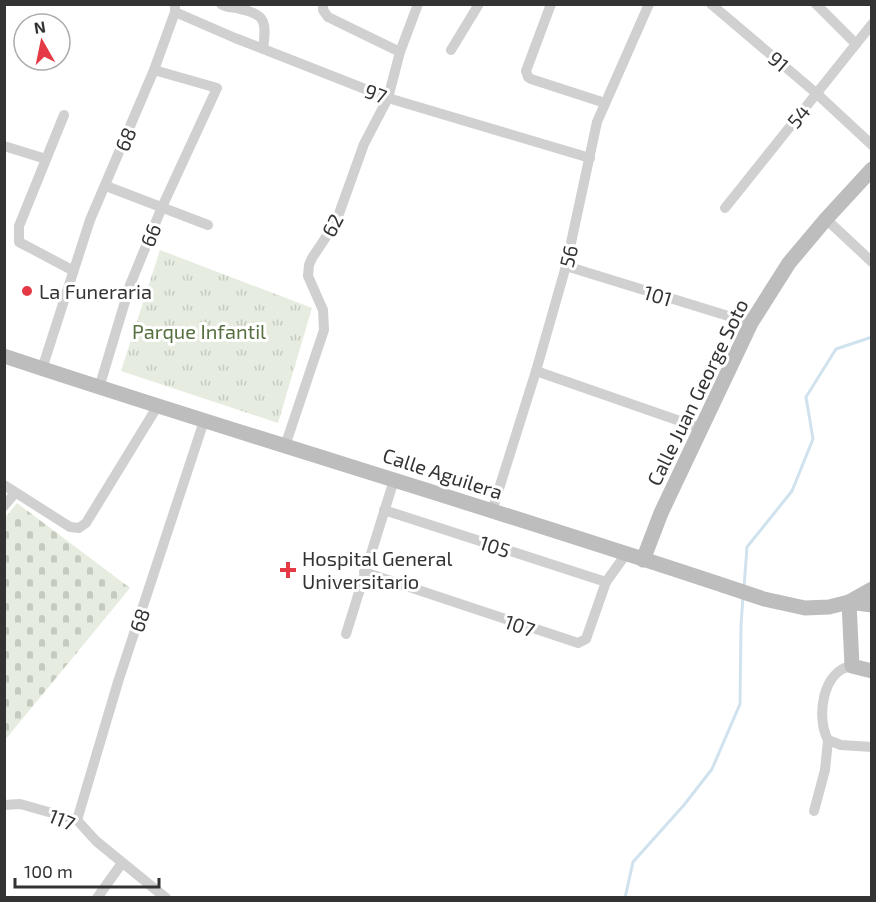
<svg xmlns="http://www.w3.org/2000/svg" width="876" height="902" viewBox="0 0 876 902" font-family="'Exo 2',sans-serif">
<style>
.cemetery{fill:url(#cemetery-stones)}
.park{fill:url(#park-tufts)}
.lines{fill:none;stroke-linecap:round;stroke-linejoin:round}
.stream{stroke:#cfe2ee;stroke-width:3}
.street{stroke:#d0d0d0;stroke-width:10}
.secondary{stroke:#bdbdbd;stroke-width:15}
.poi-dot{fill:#e63946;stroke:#fff;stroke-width:2}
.labels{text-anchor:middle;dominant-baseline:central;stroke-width:6;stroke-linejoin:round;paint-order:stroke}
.street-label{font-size:20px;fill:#333;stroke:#fff}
.poi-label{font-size:20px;fill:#333;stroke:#fff;text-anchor:start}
.park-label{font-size:20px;fill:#56703f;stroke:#fff}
</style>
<defs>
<pattern id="cemetery-stones" width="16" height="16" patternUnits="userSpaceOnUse" patternTransform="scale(1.5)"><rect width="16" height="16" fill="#e6ecdf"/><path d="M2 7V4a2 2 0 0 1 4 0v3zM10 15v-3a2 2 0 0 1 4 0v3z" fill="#c6cbc0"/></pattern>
<pattern id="park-tufts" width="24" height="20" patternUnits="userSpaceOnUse" patternTransform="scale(1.5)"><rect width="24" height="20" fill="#e6ecdf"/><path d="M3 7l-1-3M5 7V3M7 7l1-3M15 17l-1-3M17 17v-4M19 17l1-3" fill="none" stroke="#c6cbc0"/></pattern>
</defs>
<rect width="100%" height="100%" fill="#fff"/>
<path class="cemetery" d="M17 503 130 588 5 740V518Z"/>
<path class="park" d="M160 250 312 308 278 423 121 371Z"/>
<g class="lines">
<g class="stream">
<path d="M744 587 747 547 792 491 813 439 806 397 836 349 872 337"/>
<path d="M625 898 633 862 684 805 712 769 740 704 741 625 743 596"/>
</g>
<g class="street">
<path d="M221 4C227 8 233 7 240 9 268 14 266 25 263 49"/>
<path d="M323 4V10L328 17 400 52"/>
<path d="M551 4 526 71 528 77 531 79 605 103"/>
<path d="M711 4 816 93 872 145"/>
<path d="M816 4 856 44"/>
<path d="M175 12 235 38 388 98 590 158"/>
<path d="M451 50 479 4"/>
<path d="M64 115 19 226V242L72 270"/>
<path d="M4 146 46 159"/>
<path d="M106 186 208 225"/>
<path d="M725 208 872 24"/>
<path d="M826 219 872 262"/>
<path d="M566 266 751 323"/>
<path d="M42 369 90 220 154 70 175 12V6"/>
<path d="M536 371 700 428"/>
<path d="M99 388 130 285 162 207 217 88 154 70"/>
<path d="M285 446 324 330 323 310 308 276 309 265 312 258 336 222 364 144 388 98 400 52 418 4"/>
<path d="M4 485 70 527 79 528 86 523 157 407"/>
<path d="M4 506 15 493"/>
<path d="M384 510 606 582"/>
<path d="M492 511 536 371 566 266 597 122 649 4"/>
<path d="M364 572 578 643 586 639 606 582 626 554"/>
<path d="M346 634 394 480"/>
<path d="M852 666C822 670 816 718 828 740L841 745 872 747"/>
<path d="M4 805 20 804 77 820 96 841 166 898"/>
<path d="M814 811 825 770 828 740"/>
<path d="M77 820 118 682 204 421"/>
<path d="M97 898 122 863"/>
</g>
<g class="secondary">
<path d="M4 356C257 440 513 514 764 599L805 608 829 607 849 602 872 605"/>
<path d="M643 560 661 513 751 323 789 263 826 219 872 169"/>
<path d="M849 602 852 666 872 671"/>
<path d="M849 602 872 589"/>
</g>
</g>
<g class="poi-dot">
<circle cx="27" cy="291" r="6"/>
<path d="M285 561h6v6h6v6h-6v6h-6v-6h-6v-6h6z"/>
</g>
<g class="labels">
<g class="street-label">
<text transform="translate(779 61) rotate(41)">91</text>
<text transform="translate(376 93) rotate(20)">97</text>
<text transform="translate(798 116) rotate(-51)">54</text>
<text transform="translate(125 139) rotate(-67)">68</text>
<text transform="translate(332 225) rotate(-62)">62</text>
<text transform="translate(150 235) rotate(-68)">66</text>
<text transform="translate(568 256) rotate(-77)">56</text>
<text transform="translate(658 295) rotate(17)">101</text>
<text transform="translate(697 392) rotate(-64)">Calle Juan George Soto</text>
<text transform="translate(443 473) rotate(18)">Calle Aguilera</text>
<text transform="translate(495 546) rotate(18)">105</text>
<text transform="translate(139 620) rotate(-71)">68</text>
<text transform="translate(520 625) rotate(19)">107</text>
<text transform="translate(62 819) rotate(22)">117</text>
</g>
<g class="poi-label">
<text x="39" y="291">La Funeraria</text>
<text x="302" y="558">Hospital General<tspan x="302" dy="23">Universitario</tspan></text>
</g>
<g class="park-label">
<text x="199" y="331">Parque Infantil</text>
</g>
</g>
<rect width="876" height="902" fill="none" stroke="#333333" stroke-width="12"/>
<g transform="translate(42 42) rotate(351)"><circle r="28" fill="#ffffff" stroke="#adadad" stroke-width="1.5"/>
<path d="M0-4.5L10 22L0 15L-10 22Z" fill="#e63946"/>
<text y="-9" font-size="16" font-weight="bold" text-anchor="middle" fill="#333333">N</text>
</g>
<path d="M15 878v9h144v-9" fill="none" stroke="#333333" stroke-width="3"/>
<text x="24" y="878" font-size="18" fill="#333333" stroke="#ffffff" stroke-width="4.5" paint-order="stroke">100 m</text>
</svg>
